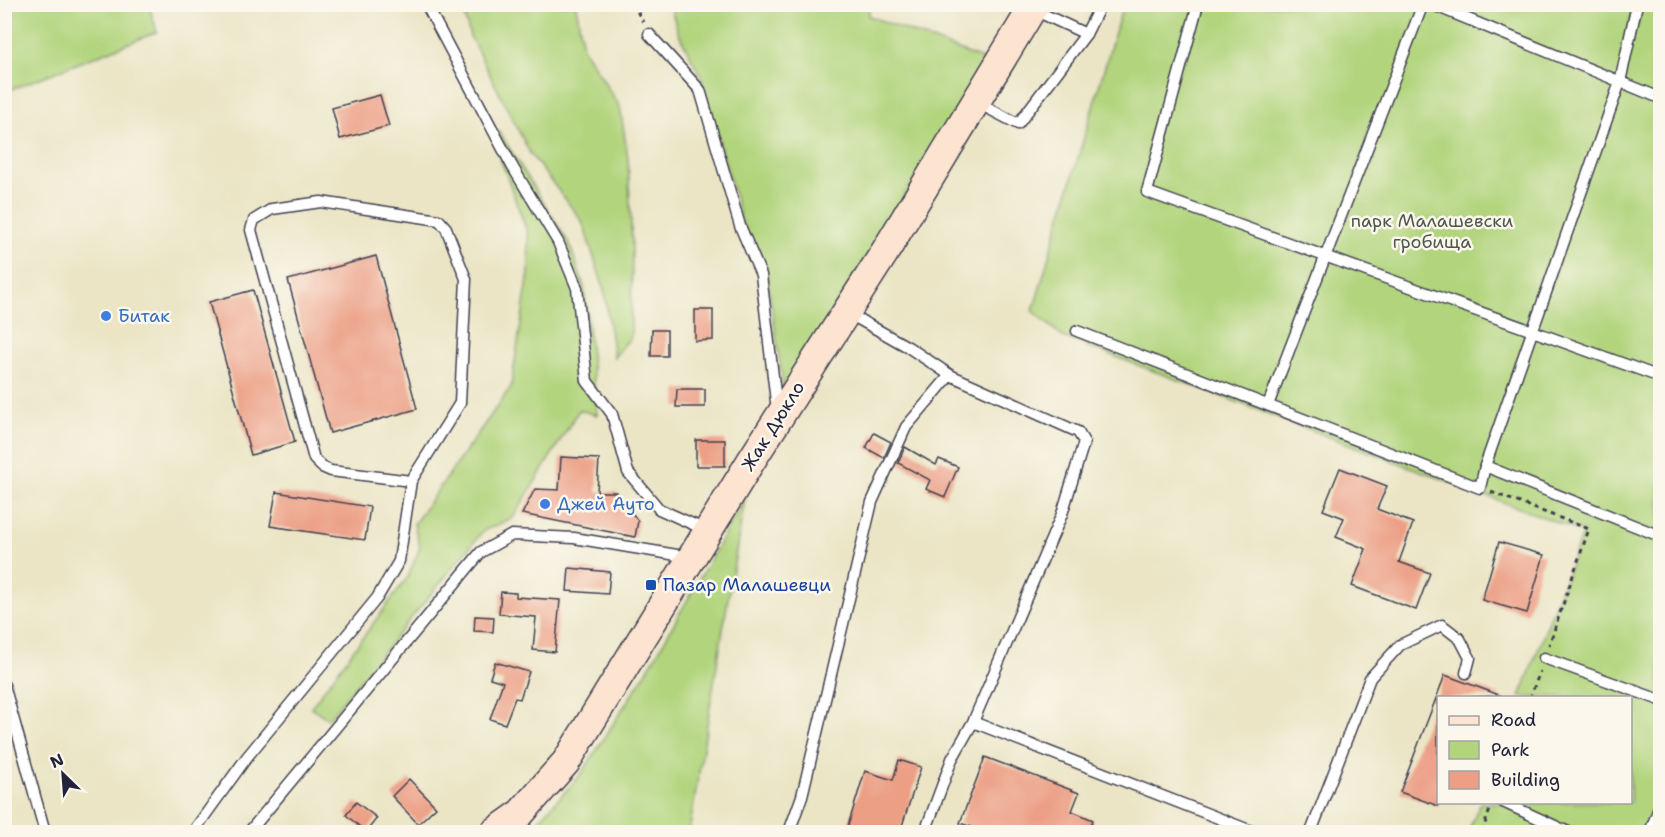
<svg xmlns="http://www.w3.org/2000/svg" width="1665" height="837" viewBox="0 0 1665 837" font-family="'Shantell Sans',sans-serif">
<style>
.green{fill:#b1d47c;stroke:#6a7b5c;stroke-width:1.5}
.building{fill:#ec9f85}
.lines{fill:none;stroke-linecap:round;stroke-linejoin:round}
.lane-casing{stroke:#403f50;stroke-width:13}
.secondary-casing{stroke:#403f50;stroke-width:31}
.path{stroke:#403f50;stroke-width:3;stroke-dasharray:4.5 4.5;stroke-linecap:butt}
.lane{stroke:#fff;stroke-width:10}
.secondary{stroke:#fde4d1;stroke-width:28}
.shop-dot{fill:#3f7fe0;stroke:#fbf7ec;stroke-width:2}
.transit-dot{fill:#1a4fb4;stroke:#fbf7ec;stroke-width:2}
.labels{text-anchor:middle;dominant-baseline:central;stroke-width:5;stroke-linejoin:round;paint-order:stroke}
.park-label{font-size:18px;fill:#4d574e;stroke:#fbf7ec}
.shop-label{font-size:18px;fill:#366cbe;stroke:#fbf7ec;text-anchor:start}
.street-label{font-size:18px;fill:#22223b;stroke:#fbf7ec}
.transit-label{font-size:18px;fill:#164399;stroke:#fbf7ec;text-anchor:start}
</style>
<rect width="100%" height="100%" fill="#fbf7ec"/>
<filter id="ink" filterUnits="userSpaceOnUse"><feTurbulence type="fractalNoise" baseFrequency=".0167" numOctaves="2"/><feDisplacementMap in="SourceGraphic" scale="12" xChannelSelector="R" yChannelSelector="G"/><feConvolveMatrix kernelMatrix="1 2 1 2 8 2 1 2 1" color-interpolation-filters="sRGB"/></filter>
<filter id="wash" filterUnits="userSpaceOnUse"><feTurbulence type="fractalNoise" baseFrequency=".008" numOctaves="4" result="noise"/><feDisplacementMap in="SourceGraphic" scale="24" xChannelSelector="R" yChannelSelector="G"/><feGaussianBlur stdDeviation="1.35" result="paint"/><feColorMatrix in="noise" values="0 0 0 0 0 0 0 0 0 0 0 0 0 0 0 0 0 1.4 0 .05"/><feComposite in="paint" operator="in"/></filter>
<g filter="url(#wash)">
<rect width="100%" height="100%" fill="#ebe5c6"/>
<g class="green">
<path d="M5 4 149 5 157 32 5 92Z"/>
<path d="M462 5H576L583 48 620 107 628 158 632 247 631 337 614 357 604 289 582 221 531 155 470 36Z"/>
<path d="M670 5H869V16L987 61 784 391 766 269 742 223 701 77 678 32Z"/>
<path d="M1123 5H1660V832H1468L1480 803 1630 802V698L1520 697 1583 532 1063 337 1033 311Z"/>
<path d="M499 132 569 243 584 287 597 415 579 410 513 518 483 531 328 719 311 707 408 577 420 547 414 524 511 387 529 273 528 234 491 133Z"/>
<path d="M745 498 689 832H528L582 773 650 666Z"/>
</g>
<g id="blocks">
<g class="building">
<path d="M380 95 389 126 340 139 332 108Z"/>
<path d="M376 256 417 409 330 433 288 280Z"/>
<path d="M253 290 295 442 251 455 209 302Z"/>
<path d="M695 310H713V340L695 341Z"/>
<path d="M652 330H667V356H651Z"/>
<path d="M677 389H705V407H676Z"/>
<path d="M874 433 891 442 884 458 866 448Z"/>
<rect x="696" y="440" width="29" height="26"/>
<path d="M905 447 936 465 939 459 958 467 945 497 926 489 930 480 898 463Z"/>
<path d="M561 457 599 459 597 492H616L638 521 635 537 522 514 535 489 559 490Z"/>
<path d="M1340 468 1387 486 1377 509 1413 523 1399 562 1430 573 1416 610 1352 586 1366 549 1336 537 1344 518 1323 510Z"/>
<path d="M276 492 370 507 365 540 270 526Z"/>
<path d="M1499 542 1544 555 1527 613 1482 600Z"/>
<path d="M569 568 610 572 608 594 567 591Z"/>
<path d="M501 592 516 593V597L560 600 555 652 533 650 536 617 499 614Z"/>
<path d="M475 616 494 617 493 632 474 631Z"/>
<path d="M495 662 529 672 520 699 515 698 505 724 490 719 503 682 490 678Z"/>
<path d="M1445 675 1502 696 1438 698V806L1400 792Z"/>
<path d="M985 757 1079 793 1072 811 1093 820 1088 832H986L960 823Z"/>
<path d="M899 760 921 767 900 832H846L865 771 893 780Z"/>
<path d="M409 779 436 807 418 824 392 796Z"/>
<path d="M356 802 377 818 366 832 346 815Z"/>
</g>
</g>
</g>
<g filter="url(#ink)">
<use href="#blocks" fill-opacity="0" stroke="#403f50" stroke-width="1.5"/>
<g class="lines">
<defs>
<g id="lane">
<path d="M426 4 512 166 558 242 577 288 587 381 612 414 628 472 659 509 708 531"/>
<path d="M1198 4 1147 192C1317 255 1490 314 1660 377"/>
<path d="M1431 4 1660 98"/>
<path d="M1032 9 1086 34"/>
<path d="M649 34 700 90 740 226 761 275 777 410"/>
<path d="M978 103 1018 124 1086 34 1101 4"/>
<path d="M846 312 908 347 950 375 1078 432 1084 442 1062 514 973 722 952 759 925 832"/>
<path d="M1077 331 1480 488 1485 466 1620 82 1637 4"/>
<path d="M1268 405 1423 4"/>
<path d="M1485 466 1660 536"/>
<path d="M1544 658 1660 700"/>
<path d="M4 685 45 832"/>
<path d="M973 722 1254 832"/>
<path d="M1503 802 1568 832"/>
<path d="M193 832 247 757 377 598 399 561 411 481 460 403 466 279 446 228 439 220 321 202 272 209 254 220 251 230 314 459 322 467 331 471 411 481"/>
<path d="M249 832 481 552 512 535 574 538 689 557"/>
<path d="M789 832 802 796 872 502 906 427 950 375"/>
<path d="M1311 832 1370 678 1400 645 1442 625 1460 639 1470 658 1466 673"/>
<path d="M1650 832 1660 805"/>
</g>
<path id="secondary" d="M495 832 519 815 566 762 751 461 883 255 1035 4"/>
</defs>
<use href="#lane" class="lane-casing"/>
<use href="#secondary" class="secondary-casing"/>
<g class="path">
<path d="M633 4 643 22"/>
<path d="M1491 492 1589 529 1549 645"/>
<path d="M1530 698 1540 671"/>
<path d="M1482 832 1491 807"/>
</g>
<use href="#lane" class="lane"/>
<use href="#secondary" class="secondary"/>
</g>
</g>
<g class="shop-dot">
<circle cx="106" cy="316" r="6"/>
<circle cx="545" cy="504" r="6"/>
</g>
<rect class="transit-dot" x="645" y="579" width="12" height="12" rx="3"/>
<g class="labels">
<g class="park-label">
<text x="1432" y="221">парк Малашевски<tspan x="1432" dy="21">гробища</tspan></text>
</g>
<g class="shop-label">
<text x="118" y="316">Битак</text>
<text x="557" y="504">Джей Ауто</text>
</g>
<g class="street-label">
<text transform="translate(773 426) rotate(-58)">Жак Дюкло</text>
</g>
<g class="transit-label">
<text x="663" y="585">Пазар Малашевци</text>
</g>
</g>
<rect width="1665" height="837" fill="none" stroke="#fbf7ec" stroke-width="24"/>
<rect x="1437" y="696" width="195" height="108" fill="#fbf7ec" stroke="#a4a2a5" stroke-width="1.5"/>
<rect x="1449" y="716" width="30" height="9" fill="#fde4d1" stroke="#a4a2a5" stroke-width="1.5"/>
<text x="1491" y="726" font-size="18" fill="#22223b">Road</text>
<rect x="1449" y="741" width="30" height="18" fill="#b1d47c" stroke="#a4a2a5" stroke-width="1.5"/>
<text x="1491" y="756" font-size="18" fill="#22223b">Park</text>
<rect x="1449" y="771" width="30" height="18" fill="#ec9f85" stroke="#a4a2a5" stroke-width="1.5"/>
<text x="1491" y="786" font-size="18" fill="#22223b">Building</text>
<g transform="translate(63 774) rotate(335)" stroke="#fbf7ec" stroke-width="4.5" paint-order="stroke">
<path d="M0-4.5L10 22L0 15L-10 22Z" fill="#22223b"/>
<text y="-9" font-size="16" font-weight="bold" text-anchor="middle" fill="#22223b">N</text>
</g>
</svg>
